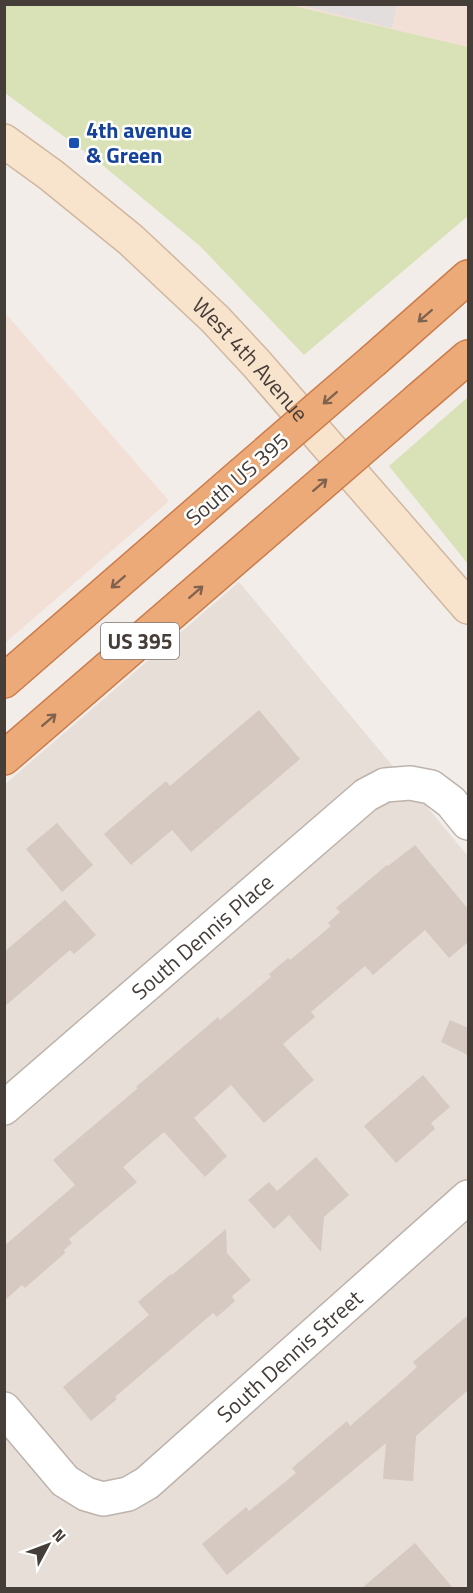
<svg xmlns="http://www.w3.org/2000/svg" width="473" height="1593" viewBox="0 0 473 1593" font-family="'Titillium Web',sans-serif">
<style>
.residential{fill:#e6ded7}
.commercial{fill:#f2dfd6}
.green{fill:#d9e2b6}
.parking{fill:#e1dedd}
.building{fill:#d6c9c2}
.lines{fill:none;stroke-linecap:round;stroke-linejoin:round}
.street-casing{stroke:#bdb3ac;stroke-width:36}
.secondary-casing{stroke:#d0b79f;stroke-width:36}
.highway-casing{stroke:#cb7c4a;stroke-width:36}
.street{stroke:#fff;stroke-width:33}
.secondary{stroke:#f8e3cd;stroke-width:33}
.highway{stroke:#edaa79;stroke-width:33}
.highway-bridge-casing{stroke:#cb7c4a;stroke-width:36;stroke-linecap:butt}
.highway-bridge{stroke:#edaa79;stroke-width:33}
.oneway{stroke:#80634f}
.transit-dot{fill:#1a4fb4;stroke:#fff;stroke-width:2}
.labels{text-anchor:middle;dominant-baseline:central;stroke-width:5;stroke-linejoin:round;paint-order:stroke}
.shield{fill:#fff;stroke:#7d7774;stroke-width:1.5}
.shield-label{font-size:21px;font-weight:bold;fill:#453d38}
.transit-label{font-size:22px;font-weight:bold;fill:#164399;stroke:#fff;text-anchor:start}
.street-label{font-size:22px;fill:#453d38;stroke:#fff}
</style>
<rect width="100%" height="100%" fill="#f2ede9"/>
<path class="residential" d="M239 582 468 856V1588H5L4 785Z"/>
<g class="commercial">
<path d="M290 5H468V47Z"/>
<path d="M5 313 169 501 5 643H4Z"/>
</g>
<g class="green">
<path d="M5 4 290 5 468 47V216L304 355 200 246 100 163 5 93Z"/>
<path d="M468 397V564L389 466Z"/>
</g>
<path class="parking" d="M300 5 397 4V5L392 28Z"/>
<g class="building">
<path d="M259 710 300 759 191 852 172 830 131 865 104 834 166 781 170 786Z"/>
<path d="M57 823 93 865 62 892 26 849Z"/>
<path d="M415 845 468 909V942L449 958 425 930 373 975 365 966 311 1012 315 1017 283 1044 314 1080 264 1123 231 1085 194 1118 227 1156 205 1177 164 1132 123 1167 137 1182 69 1239 72 1243 64 1250 65 1253 25 1288 22 1285 4 1301V1246L75 1185 53 1160 138 1088 136 1087 218 1017 220 1020 271 977 269 974 288 958 290 960 331 926 328 923 340 912 336 908 387 865 388 866Z"/>
<path d="M65 900 96 935 74 954 70 950 4 1007V952Z"/>
<path d="M450 1020 468 1028V1055L441 1042Z"/>
<path d="M423 1075 450 1107 431 1123 435 1129 396 1163 364 1126Z"/>
<path d="M316 1157 349 1195 324 1217 321 1252 289 1215 274 1229 248 1200 269 1182 277 1191Z"/>
<path d="M226 1229 227 1253 251 1280 232 1296 235 1301 217 1317 213 1313 115 1397 117 1399 91 1421 63 1387 149 1315 138 1302 171 1274 172 1275Z"/>
<path d="M468 1315V1390L416 1436 413 1481 383 1479 386 1443 227 1575 202 1544 246 1507 249 1511 296 1473 292 1468 347 1421 350 1426 396 1386 417 1367 413 1362Z"/>
<path d="M415 1543 453 1588H362Z"/>
</g>
<g class="lines">
<defs>
<g id="street">
<path id="s1" d="M4 1108 366 795 385 785 410 783 431 787 451 802 468 823"/>
<path id="s2" d="M4 1409 65 1481 86 1494 103 1499 128 1494 147 1483 468 1197"/>
</g>
<g id="secondary">
<path id="s3" d="M4 141 51 175 131 240 215 319 256 363 468 607"/>
</g>
<g id="highway">
<path d="M374 360 468 277"/>
<path d="M418 400 468 357"/>
<path d="M4 681 242 474"/>
<path d="M4 758 276 523"/>
</g>
</defs>
<use href="#street" class="street-casing"/>
<use href="#secondary" class="secondary-casing"/>
<use href="#highway" class="highway-casing"/>
<use href="#street" class="street"/>
<use href="#secondary" class="secondary"/>
<use href="#highway" class="highway"/>
<defs>
<g id="highway-bridge">
<path d="M242 474 374 360"/>
<path d="M276 523 418 400"/>
</g>
</defs>
<use href="#highway-bridge" class="highway-bridge-casing"/>
<use href="#highway-bridge" class="highway-bridge"/>
</g>
<defs><path id="oneway-shaft" d="M-6 0H5M1.5-3L5.5 0L1.5 3" fill="none" stroke-width="1.6" stroke-linecap="round" stroke-linejoin="round" transform="scale(1.5)"/></defs>
<g class="oneway">
<use href="#oneway-shaft" transform="translate(425 316) rotate(139)"/>
<use href="#oneway-shaft" transform="translate(330 398) rotate(139)"/>
<use href="#oneway-shaft" transform="translate(320 485) rotate(-41)"/>
<use href="#oneway-shaft" transform="translate(118 582) rotate(139)"/>
<use href="#oneway-shaft" transform="translate(196 592) rotate(-41)"/>
<use href="#oneway-shaft" transform="translate(49 720) rotate(-41)"/>
</g>
<rect class="transit-dot" x="68" y="137" width="12" height="12" rx="3"/>
<g class="labels">
<rect class="shield" x="101" y="623" width="78" height="36" rx="4.5"/>
<g class="shield-label">
<text x="140" y="641">US 395</text>
</g>
<g class="transit-label">
<text x="86" y="130">4th avenue<tspan x="86" dy="25">&amp; Green</tspan></text>
</g>
<g class="street-label">
<text stroke="none"><textPath href="#s3" startOffset="330">West 4th Avenue</textPath></text>
<text transform="translate(237 479) rotate(-41)">South US 395</text>
<text stroke="none"><textPath href="#s1" startOffset="262">South Dennis Place</textPath></text>
<text stroke="none"><textPath href="#s2" startOffset="375">South Dennis Street</textPath></text>
</g>
</g>
<rect width="473" height="1593" fill="none" stroke="#453d38" stroke-width="12"/>
<g transform="translate(48 1545) rotate(49)" stroke="#ffffff" stroke-width="4.5" paint-order="stroke">
<path d="M0-4.5L10 22L0 15L-10 22Z" fill="#453d38"/>
<text y="-9" font-size="16" font-weight="bold" text-anchor="middle" fill="#453d38">N</text>
</g>
</svg>
